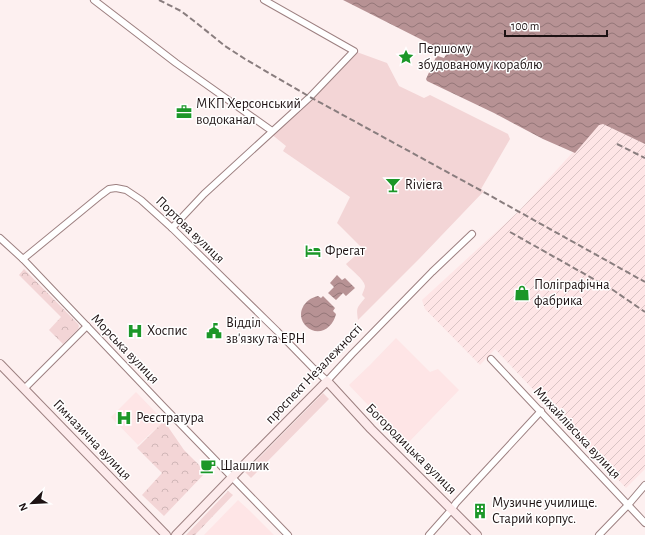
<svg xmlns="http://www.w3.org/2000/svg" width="645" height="535" viewBox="0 0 645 535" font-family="'Alegreya Sans',sans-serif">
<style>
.built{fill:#fee5e6}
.industrial{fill:url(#industrial-furrows)}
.green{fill:#f3d5d6}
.forest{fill:url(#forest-crowns)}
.water{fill:url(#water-waves)}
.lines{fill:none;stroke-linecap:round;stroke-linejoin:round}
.street-casing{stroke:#9d8081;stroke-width:8}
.secondary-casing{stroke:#9d8081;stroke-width:10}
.street{stroke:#fff;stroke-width:6}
.secondary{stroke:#fdebec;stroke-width:8}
.rail{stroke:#897d7e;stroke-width:2;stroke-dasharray:6 3;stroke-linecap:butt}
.labels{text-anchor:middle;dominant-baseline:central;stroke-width:3;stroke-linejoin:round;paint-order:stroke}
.poi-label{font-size:14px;fill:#1d1213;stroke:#fff;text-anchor:start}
.street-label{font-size:14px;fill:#1d1213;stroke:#fff}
</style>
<defs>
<pattern id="industrial-furrows" width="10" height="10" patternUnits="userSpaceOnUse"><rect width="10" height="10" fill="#fee5e6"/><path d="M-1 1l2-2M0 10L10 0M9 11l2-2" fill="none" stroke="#d9c3c4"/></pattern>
<pattern id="forest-crowns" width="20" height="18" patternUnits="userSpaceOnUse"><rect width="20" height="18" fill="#f3d5d6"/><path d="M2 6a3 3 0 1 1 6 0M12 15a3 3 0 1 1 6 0" fill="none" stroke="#d0b6b7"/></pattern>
<pattern id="water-waves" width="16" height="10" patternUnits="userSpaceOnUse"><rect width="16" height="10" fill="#b79294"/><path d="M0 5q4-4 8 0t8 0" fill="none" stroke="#947678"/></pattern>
</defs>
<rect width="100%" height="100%" fill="#fdf0f0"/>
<g class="built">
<path d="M396 338 430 372 438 369 459 390 406 445 349 385 370 365Z"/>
<path d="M136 392 164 421 138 445 111 417Z"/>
<path d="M238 500 250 511 274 535H204Z"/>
</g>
<path class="industrial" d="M599 124H603L645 144V469L626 488 495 349 480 365 425 309 422 300 519 211 573 152 577 151Z"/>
<g class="green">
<path d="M354 51 387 63 399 86 424 98 430 95 508 134 510 139 481 189 484 191 419 259 358 320C356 307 357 308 365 298L362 295C363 292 365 288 365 286 364 279 351 270 346 264L363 249 337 223 350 197 283 151 286 146 270 133Z"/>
<path d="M323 393 329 399 251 478 245 472Z"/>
</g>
<g class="forest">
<path d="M24 269 78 324 79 326 78 329 63 344 49 330 61 317 19 275Z"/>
<path d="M164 421 184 450 206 472 164 516 142 495 162 473 137 448Z"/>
<path d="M228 491 233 495 195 535H186Z"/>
</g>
<g class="water">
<path d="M343 0H645V144L603 124 599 125 575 153 543 139 494 113 427 81 426 79 436 57 438 56 444 58 447 53 446 52Z"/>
<path d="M337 275 342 280 345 278 355 288 346 296 343 293 336 300 328 293 334 287 330 283Z"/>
<path d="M318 296 321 298 323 296 335 308 333 311 336 314C333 328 318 338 306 326 295 314 304 299 318 296Z"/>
</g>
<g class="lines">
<defs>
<g id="street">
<path d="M94 0 176 63 272 131"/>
<path d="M172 228 204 194 310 97 354 51 264 0"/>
<path d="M0 238 23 259 162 405 288 535"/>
<path d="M23 259 101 195 109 189 116 188 126 190 141 200 172 228 277 331 313 368 327 381 352 354 432 272 472 234"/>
<path d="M491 359 645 523"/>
<path d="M24 389 87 326"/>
<path d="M429 535 452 509 456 503 541 411"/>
<path d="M599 535 628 505 645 485"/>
</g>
<g id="secondary">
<path d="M0 364 166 535"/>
<path d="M176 535 238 471 327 381 371 429 477 535"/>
</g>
</defs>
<use href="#street" class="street-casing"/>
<use href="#secondary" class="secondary-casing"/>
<use href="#street" class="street"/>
<use href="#secondary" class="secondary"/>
<g class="rail">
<path d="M159 0 181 11 194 21 209 33 225 46 245 59 310 97 480 190 645 282"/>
<path d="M617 144 645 158"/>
<path d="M510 232 613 290 645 312"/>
</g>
</g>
<defs>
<symbol id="sight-bare" viewBox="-9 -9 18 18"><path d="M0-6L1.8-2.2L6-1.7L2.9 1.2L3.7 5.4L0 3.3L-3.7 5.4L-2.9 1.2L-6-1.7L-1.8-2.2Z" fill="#1b9728" stroke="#fff" stroke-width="2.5" paint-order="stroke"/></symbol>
<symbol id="office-bare" viewBox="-9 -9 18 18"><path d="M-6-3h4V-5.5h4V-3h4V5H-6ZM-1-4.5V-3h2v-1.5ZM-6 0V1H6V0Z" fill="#1b9728" stroke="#fff" stroke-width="2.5" paint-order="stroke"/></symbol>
<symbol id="bar-bare" viewBox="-9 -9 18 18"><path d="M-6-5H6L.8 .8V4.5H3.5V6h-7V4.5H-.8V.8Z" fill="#1b9728" stroke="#fff" stroke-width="2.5" paint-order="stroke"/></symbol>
<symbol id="hotel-bare" viewBox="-9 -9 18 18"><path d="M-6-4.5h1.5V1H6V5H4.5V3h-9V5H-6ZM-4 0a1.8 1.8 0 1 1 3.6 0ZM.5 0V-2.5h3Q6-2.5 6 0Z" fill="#1b9728" stroke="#fff" stroke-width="2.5" paint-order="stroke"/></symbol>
<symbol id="shop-bare" viewBox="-9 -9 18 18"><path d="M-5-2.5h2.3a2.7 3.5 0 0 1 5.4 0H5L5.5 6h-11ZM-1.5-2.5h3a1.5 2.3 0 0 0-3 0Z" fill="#1b9728" stroke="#fff" stroke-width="2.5" paint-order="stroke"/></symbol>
<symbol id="hospital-bare" viewBox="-9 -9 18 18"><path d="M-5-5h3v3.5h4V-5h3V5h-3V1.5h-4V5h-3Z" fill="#1b9728" stroke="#fff" stroke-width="2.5" paint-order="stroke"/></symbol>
<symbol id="civic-bare" viewBox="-9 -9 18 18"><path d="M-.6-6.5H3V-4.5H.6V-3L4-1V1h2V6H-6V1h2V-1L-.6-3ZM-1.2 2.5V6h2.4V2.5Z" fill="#1b9728" stroke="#fff" stroke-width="2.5" paint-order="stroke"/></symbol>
<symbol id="cafe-bare" viewBox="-9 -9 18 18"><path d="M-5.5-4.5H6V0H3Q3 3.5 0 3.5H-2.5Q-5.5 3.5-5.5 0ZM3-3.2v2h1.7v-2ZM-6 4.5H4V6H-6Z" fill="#1b9728" stroke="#fff" stroke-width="2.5" paint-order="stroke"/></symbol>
<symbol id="building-bare" viewBox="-9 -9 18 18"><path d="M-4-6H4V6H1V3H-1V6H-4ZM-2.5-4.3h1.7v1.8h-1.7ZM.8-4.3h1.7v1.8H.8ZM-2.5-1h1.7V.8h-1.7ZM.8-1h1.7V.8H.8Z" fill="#1b9728" stroke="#fff" stroke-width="2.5" paint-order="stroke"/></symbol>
</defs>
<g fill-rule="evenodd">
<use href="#sight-bare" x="395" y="46" width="22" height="22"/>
<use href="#office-bare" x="173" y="101" width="22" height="22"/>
<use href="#bar-bare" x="382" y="174" width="22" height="22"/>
<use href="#hotel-bare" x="302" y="240" width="22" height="22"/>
<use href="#shop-bare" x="511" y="282" width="22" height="22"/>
<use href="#hospital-bare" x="124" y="320" width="22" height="22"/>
<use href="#civic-bare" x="203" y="320" width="22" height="22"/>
<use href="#hospital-bare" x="113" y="407" width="22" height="22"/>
<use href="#cafe-bare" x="197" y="455" width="22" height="22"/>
<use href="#building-bare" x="469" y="500" width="22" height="22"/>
</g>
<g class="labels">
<g class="poi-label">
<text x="418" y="49">Першому<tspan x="418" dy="16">збудованому кораблю</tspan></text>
<text x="196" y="104">МКП Херсонський<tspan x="196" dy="16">водоканал</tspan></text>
<text x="405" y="185">Riviera</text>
<text x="325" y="251">Фрегат</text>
<text x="534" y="285">Поліграфічна<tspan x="534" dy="16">фабрика</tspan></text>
<text x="226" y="323">Відділ<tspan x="226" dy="16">зв'язку та ЕРН</tspan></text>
<text x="147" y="331">Хоспис</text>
<text x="136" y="418">Реєстратура</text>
<text x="220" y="466">Шашлик</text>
<text x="492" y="503">Музичне училище.<tspan x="492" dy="16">Старий корпус.</tspan></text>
</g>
<g class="street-label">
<text transform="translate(190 230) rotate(44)">Портова вулиця</text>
<text transform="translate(125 349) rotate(46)">Морська вулиця</text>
<text transform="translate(314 374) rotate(-46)">проспект Незалежності</text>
<text transform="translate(577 433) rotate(47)">Михайлівська вулиця</text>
<text transform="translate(92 440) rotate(46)">Гімназична вулиця</text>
<text transform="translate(411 449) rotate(45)">Богородицька вулиця</text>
</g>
</g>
<g transform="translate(32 503) rotate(246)" stroke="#ffffff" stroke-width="3" paint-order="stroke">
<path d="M0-3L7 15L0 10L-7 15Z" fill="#1d1213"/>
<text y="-6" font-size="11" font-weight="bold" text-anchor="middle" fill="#1d1213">N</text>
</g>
<path d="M505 30v6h102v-6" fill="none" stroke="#1d1213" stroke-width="2"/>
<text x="511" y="30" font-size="12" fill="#1d1213" stroke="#ffffff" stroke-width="3" paint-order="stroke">100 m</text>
</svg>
